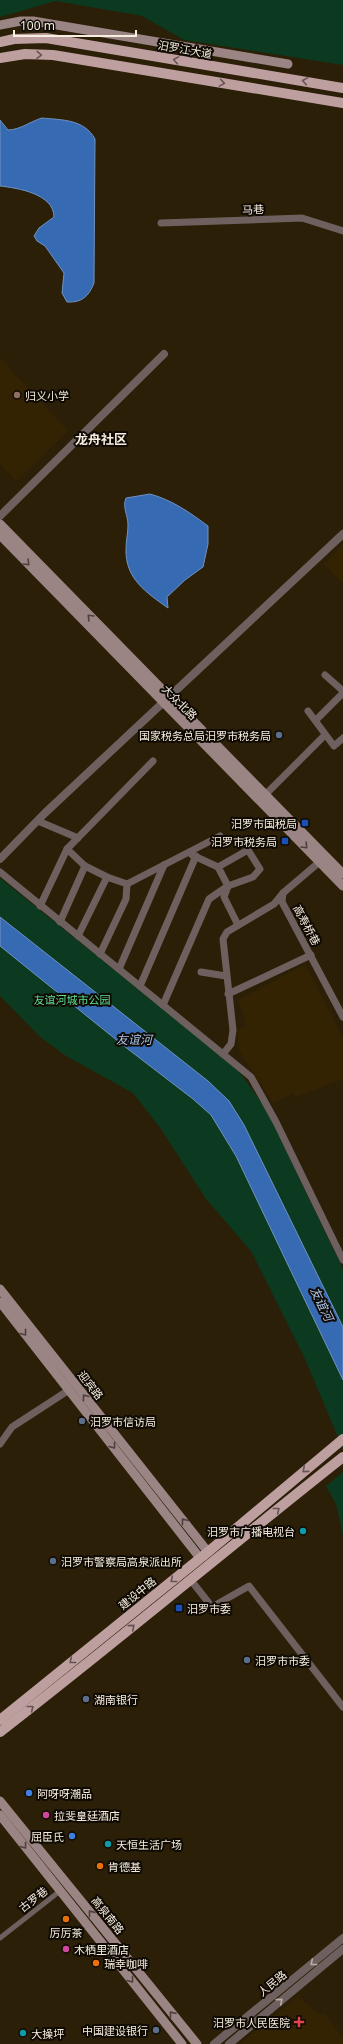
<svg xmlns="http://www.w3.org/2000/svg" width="343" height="2044" viewBox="0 0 343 2044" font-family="'Noto Sans','Noto Sans SC',sans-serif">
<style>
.built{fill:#332303}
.green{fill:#0b3a20}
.water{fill:#366ab2;stroke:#7092c0}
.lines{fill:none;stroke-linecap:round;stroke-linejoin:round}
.pedestrian{stroke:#6f6060;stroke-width:5}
.minor{stroke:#6f6060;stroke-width:7}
.tertiary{stroke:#6f6060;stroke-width:8}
.secondary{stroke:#9b8484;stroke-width:9}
.primary{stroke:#be9fa0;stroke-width:10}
.oneway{stroke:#665452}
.oneway2{stroke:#4e413d}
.oneway3{stroke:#b9aea6}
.education-dot{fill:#8d6e63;stroke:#0f0a03;stroke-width:1.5}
.service-dot{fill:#5c6f8a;stroke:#0f0a03;stroke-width:1.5}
.transit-dot{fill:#1a4fb4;stroke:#0f0a03;stroke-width:1.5}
.culture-dot{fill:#0f9aa8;stroke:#0f0a03;stroke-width:1.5}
.shop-dot{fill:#3f7fe0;stroke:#0f0a03;stroke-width:1.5}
.hotel-dot{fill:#d1479c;stroke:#0f0a03;stroke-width:1.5}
.food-dot{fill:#e8710a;stroke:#0f0a03;stroke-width:1.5}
.health-dot{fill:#e0444e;stroke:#0f0a03;stroke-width:1.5}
.labels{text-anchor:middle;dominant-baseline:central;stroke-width:4;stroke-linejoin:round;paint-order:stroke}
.street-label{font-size:11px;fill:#f6eee0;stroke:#0f0a03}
.poi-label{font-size:11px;fill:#f6eee0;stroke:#0f0a03;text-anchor:start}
.park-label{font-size:11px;fill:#5fde92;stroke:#0f0a03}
.water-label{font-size:12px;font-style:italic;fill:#acc8ef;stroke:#0f0a03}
.quarter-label{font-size:13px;font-weight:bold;fill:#f6eee0;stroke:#0f0a03}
</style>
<rect width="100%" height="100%" fill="#2b1f07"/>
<g class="built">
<path d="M0 358 68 431 16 481 0 464Z"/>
<path d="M343 544V584L324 564Z"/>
<path d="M305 964 343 1038V1079L296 1097 293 1093 273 1103 239 1051 237 1030 246 1025 238 1000Z"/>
<path d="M298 1996 320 2015 324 2013 343 2038V2044H240Z"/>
</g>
<g class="green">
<path d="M0 0H343V65L184 40 142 16 56 1 0 17Z"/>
<path d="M0 878 226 1060 241 1074 266 1109 343 1269V1449L305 1359 251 1251 206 1199 161 1129 133 1093 66 1056 40 1037 0 996Z"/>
<path d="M343 1472V1535L336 1504 326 1486Z"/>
</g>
<g class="water">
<path d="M42 118C62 120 84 119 95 139L94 283C89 296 82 303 67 302L62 293 64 273 45 246 37 241 34 236 39 228 54 217C54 194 18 188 0 186V120L8 130C20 130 31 121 42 118Z"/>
<path d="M150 494C172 500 189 512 208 526V544L203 567 185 580 167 597 168 608C147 593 125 579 126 549 126 541 128 533 128 525 128 515 122 507 126 498Z"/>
<path d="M0 917 208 1081 229 1101 244 1125 343 1327V1380L236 1156 211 1115 193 1099 124 1046 0 946Z"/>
</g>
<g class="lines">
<path class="pedestrian" d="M0 1938 60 1891"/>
<g class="minor">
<path d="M161 223 302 218 343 231"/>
<path d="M325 675 343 691"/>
<path d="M308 711 334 746 343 738"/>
<path d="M316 720 343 693"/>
<path d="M265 795 325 735"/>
<path d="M38 821 78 838"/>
<path d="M192 855 218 867 228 886 224 897 238 925"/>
<path d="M323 859 283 893 282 902 343 1017"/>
<path d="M85 866 107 877"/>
<path d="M0 872 251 1077 276 1122 343 1260"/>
<path d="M40 906 67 849 153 761"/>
<path d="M60 922 85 866 67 849"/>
<path d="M78 936 107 877 127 884 220 836"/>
<path d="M100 954 126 899 127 884"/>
<path d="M119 969 164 865"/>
<path d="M201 972 226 976"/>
<path d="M140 986 196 856"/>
<path d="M228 994 311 955"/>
<path d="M163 1005 209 899 228 886 253 877 260 869 248 850 218 867"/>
<path d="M223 1054 231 1044 233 1030 223 939 227 932 274 904 283 893"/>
<path d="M0 1444 12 1427 69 1390"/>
<path d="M190 1579 212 1607 249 1586 343 1707"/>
</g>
<g class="tertiary">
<path d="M0 516 164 354"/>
<path d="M0 859 45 813 343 534"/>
<path d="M214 2044 343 1938"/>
<path d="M229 2044 343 1949"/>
</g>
<g class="secondary">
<path d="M0 25 21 21H33L288 64"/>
<path d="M0 524 343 874"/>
<path d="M0 535 343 886"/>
<path d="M0 1289 208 1552"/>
<path d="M0 1302 200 1558"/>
<path d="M0 1801 197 2044"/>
<path d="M0 1815 182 2044"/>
</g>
<g class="primary">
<path d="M0 42 14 39 46 38 343 88"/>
<path d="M0 58 25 54 53 55 343 103"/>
<path d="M0 1720 208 1552 343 1439"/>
<path d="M0 1732C116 1642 228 1548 343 1457"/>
</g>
</g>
<defs><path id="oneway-chevron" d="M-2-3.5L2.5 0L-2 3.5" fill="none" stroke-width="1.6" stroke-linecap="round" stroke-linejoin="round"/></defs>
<g class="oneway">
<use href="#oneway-chevron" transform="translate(39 55) rotate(2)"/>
<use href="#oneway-chevron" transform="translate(176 60) rotate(-170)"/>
<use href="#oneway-chevron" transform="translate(305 81) rotate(-170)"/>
<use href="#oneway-chevron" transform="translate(222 83) rotate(9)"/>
<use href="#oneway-chevron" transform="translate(305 1470) rotate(140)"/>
<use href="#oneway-chevron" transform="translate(277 1510) rotate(-39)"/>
<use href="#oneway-chevron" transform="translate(173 1580) rotate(141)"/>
<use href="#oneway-chevron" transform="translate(132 1627) rotate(-40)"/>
<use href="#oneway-chevron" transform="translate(72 1661) rotate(141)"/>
<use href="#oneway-chevron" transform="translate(31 1708) rotate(-38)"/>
</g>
<g class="oneway2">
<use href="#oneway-chevron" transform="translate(27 563) rotate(46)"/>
<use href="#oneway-chevron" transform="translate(90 617) rotate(-134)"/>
<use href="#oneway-chevron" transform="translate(305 846) rotate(46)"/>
<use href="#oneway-chevron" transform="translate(24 1333) rotate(52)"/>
<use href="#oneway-chevron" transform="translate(85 1397) rotate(-128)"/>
<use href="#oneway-chevron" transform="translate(113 1446) rotate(52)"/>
<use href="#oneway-chevron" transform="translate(184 1521) rotate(-128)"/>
<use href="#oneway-chevron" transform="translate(24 1846) rotate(52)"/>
<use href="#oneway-chevron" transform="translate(91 1913) rotate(-129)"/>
<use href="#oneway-chevron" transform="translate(131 1980) rotate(52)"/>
<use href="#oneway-chevron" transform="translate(172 2014) rotate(-129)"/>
</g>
<g class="oneway3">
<use href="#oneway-chevron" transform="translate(313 1963) rotate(141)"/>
<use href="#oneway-chevron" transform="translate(280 2001) rotate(-40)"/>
</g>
<circle class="education-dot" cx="17" cy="395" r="4"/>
<g class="service-dot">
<circle cx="279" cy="735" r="4"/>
<circle cx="82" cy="1421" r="4"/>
<circle cx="53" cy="1561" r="4"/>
<circle cx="247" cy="1660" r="4"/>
<circle cx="86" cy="1699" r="4"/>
<circle cx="156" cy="2030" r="4"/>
</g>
<g class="transit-dot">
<rect x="301" y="819" width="8" height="8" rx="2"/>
<rect x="281" y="837" width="8" height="8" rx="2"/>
<rect x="175" y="1604" width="8" height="8" rx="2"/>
</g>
<g class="culture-dot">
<circle cx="303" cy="1531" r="4"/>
<circle cx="108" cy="1844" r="4"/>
<circle cx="23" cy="2033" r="4"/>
</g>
<g class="shop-dot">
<circle cx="29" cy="1793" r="4"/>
<circle cx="72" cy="1836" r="4"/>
</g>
<g class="hotel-dot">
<circle cx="46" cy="1815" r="4"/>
<circle cx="66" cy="1949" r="4"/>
</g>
<g class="food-dot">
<circle cx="100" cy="1866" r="4"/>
<circle cx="66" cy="1919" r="4"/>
<circle cx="96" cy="1963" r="4"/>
</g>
<path class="health-dot" d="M297 2016h4v4h4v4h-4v4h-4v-4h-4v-4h4z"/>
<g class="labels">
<g class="street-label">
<text transform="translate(185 49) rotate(10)">汨罗江大道</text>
<text transform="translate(253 209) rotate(-2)">马巷</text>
<text transform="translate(180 702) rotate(45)">大众北路</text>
<text transform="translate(307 925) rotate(62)">高寿桥巷</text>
<text transform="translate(91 1385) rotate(52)">迎宾路</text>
<text transform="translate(137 1593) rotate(-39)">建设中路</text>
<text transform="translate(33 1899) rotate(-38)">古罗巷</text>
<text transform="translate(108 1915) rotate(51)">高泉南路</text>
<text transform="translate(272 1983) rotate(-39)">人民路</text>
</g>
<g class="poi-label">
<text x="25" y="395">归义小学</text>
<text x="271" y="735" text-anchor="end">国家税务总局汨罗市税务局</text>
<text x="297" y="823" text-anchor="end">汨罗市国税局</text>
<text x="277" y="841" text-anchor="end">汨罗市税务局</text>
<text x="90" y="1421">汨罗市信访局</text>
<text x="295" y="1531" text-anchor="end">汨罗市广播电视台</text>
<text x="61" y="1561">汨罗市警察局高泉派出所</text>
<text x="187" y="1608">汨罗市委</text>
<text x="255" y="1660">汨罗市市委</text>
<text x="94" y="1699">湖南银行</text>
<text x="37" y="1793">阿呀呀潮品</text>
<text x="54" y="1815">拉斐皇廷酒店</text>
<text x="64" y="1836" text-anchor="end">屈臣氏</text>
<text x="116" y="1844">天恒生活广场</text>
<text x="108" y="1866">肯德基</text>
<text x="66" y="1932" text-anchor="middle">厉厉茶</text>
<text x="74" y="1949">木栖里酒店</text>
<text x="104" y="1963">瑞幸咖啡</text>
<text x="290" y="2022" text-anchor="end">汨罗市人民医院</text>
<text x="148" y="2030" text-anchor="end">中国建设银行</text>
<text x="31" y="2033">大操坪</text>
</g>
<g class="park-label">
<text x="72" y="999">友谊河城市公园</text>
</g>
<g class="water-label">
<text x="134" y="1039">友谊河</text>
<text transform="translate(322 1304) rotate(64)">友谊河</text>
</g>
<g class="quarter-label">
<text x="101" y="439">龙舟社区</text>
</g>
</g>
<path d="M14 30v6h122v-6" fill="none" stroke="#f6eee0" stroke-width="2"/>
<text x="20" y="30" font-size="12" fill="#f6eee0" stroke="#0f0a03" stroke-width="3" paint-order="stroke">100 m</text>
</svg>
